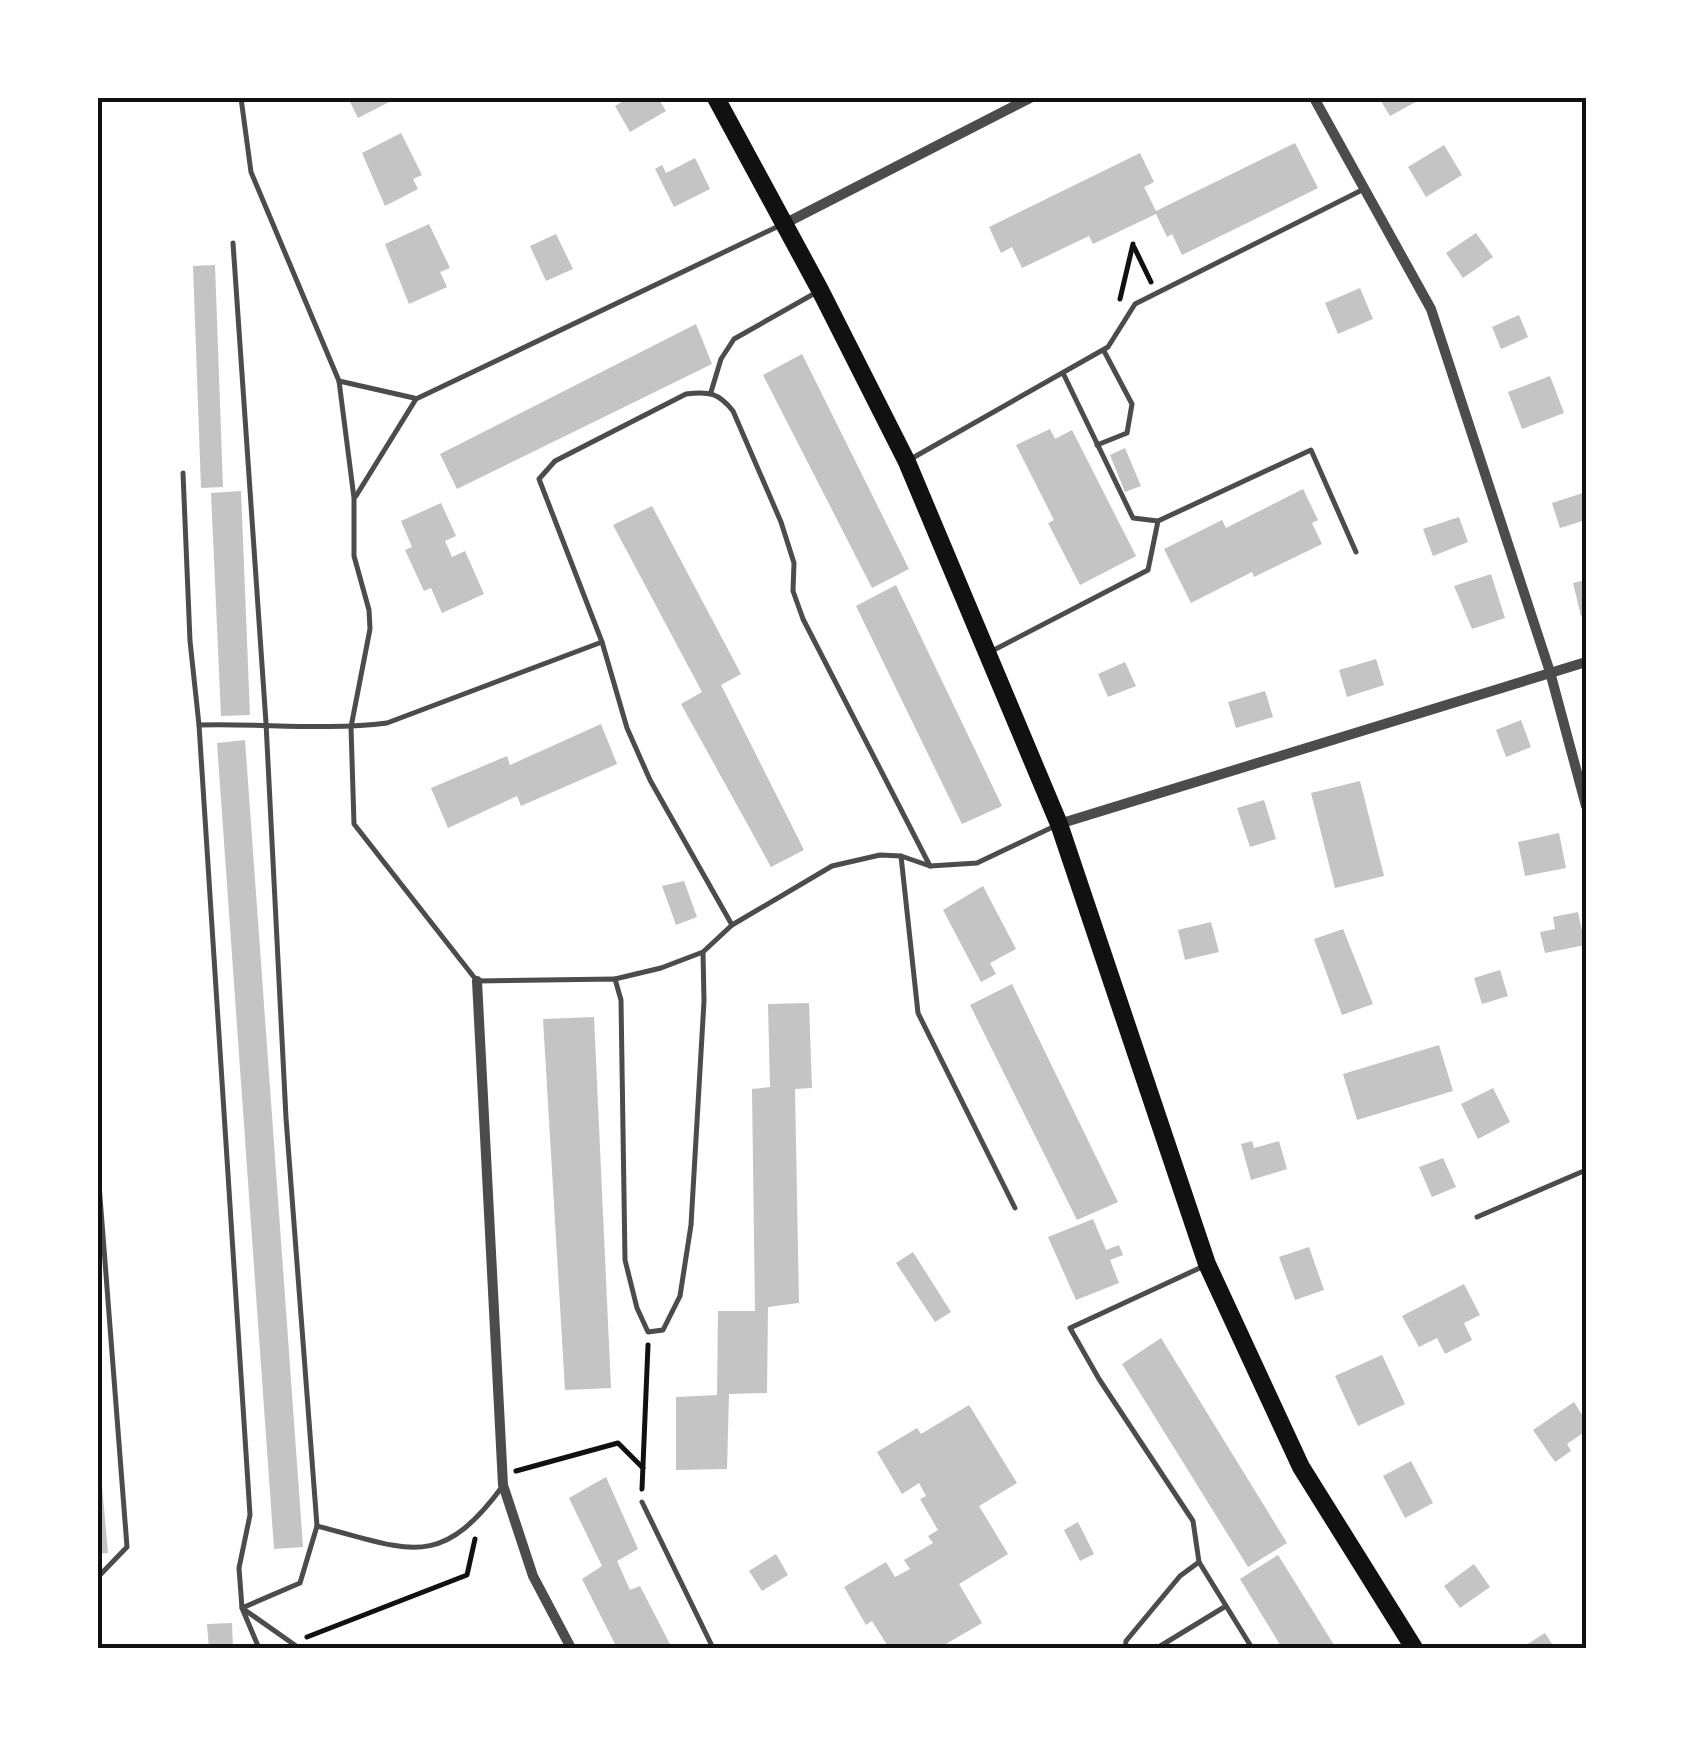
<svg xmlns="http://www.w3.org/2000/svg" width="1684" height="1746" viewBox="0 0 1684 1746" font-family="Arial,sans-serif">
<style>
.building{fill:#c4c4c4}
.lines{fill:none;stroke-linecap:round;stroke-linejoin:round}
.path{stroke:#111;stroke-width:5}
.service{stroke:#4c4c4c;stroke-width:5}
.minor{stroke:#4c4c4c;stroke-width:10}
.primary{stroke:#111;stroke-width:18}
.neatline{fill:none;stroke:#111;stroke-width:4}
</style>
<rect width="100%" height="100%" fill="#fff"/>
<g class="building">
<path d="M354 98H389L391 101 358 118 349 100Z"/>
<path d="M629 98H658L666 111 630 132 615 106Z"/>
<path d="M1379 98H1423L1390 116Z"/>
<path d="M401 133 422 175 413 179 418 189 385 206 362 153Z"/>
<path d="M1295 143 1318 188 1182 255 1172 234 1167 237 1156 214 1093 244 1089 236 1022 268 1012 247 1001 253 989 227 1140 153 1154 182 1144 187 1156 211Z"/>
<path d="M1444 145 1462 175 1426 197 1408 167Z"/>
<path d="M695 158 710 189 674 207 655 169 662 165 666 173Z"/>
<path d="M429 224 450 268 440 272 447 287 409 304 385 244Z"/>
<path d="M1476 233 1493 257 1463 278 1446 253Z"/>
<path d="M556 234 573 269 546 281 530 246Z"/>
<path d="M215 265 223 487 201 488 193 266Z"/>
<path d="M1360 288 1373 319 1338 334 1325 303Z"/>
<path d="M1519 315 1528 337 1501 349 1492 327Z"/>
<path d="M696 324 712 364 457 489 440 454Z"/>
<path d="M802 354 909 569 872 588 763 375Z"/>
<path d="M1550 376 1564 413 1522 429 1508 392Z"/>
<path d="M1050 429 1055 439 1072 430 1136 556 1080 585 1048 523 1054 520 1016 445Z"/>
<path d="M1125 448 1141 486 1125 492 1110 455Z"/>
<path d="M1303 489 1318 520 1312 523 1322 544 1254 577 1252 572 1191 603 1164 549 1222 520 1226 528Z"/>
<path d="M241 491 250 715 221 716 211 493Z"/>
<path d="M1586 492V520L1560 528 1552 503Z"/>
<path d="M441 503 456 536 445 541 452 557 465 551 484 594 442 613 431 588 424 591 405 550 412 547 401 521Z"/>
<path d="M652 506 741 674 721 685 804 850 771 867 681 704 702 692 613 525Z"/>
<path d="M1459 517 1468 542 1433 556 1423 529Z"/>
<path d="M1491 574 1505 618 1472 629 1454 586Z"/>
<path d="M1586 580V615L1581 616 1573 583Z"/>
<path d="M896 585 1002 806 962 824 856 606Z"/>
<path d="M1376 659 1384 685 1347 697 1339 670Z"/>
<path d="M1125 662 1136 686 1108 697 1098 674Z"/>
<path d="M1265 691 1273 717 1236 728 1228 702Z"/>
<path d="M1521 720 1531 747 1506 757 1496 730Z"/>
<path d="M601 724 617 764 521 806 517 796 448 828 431 788 507 756 510 765Z"/>
<path d="M245 740 303 1547 274 1549 217 743Z"/>
<path d="M1360 781 1384 876 1335 888 1311 793Z"/>
<path d="M1264 800 1276 839 1250 847 1237 808Z"/>
<path d="M1559 833 1566 868 1525 876 1518 842Z"/>
<path d="M684 881 697 917 676 925 662 886Z"/>
<path d="M983 886 1016 949 990 963 996 974 981 982 943 910Z"/>
<path d="M1578 912 1585 945 1545 953 1540 932 1555 929 1553 917Z"/>
<path d="M1211 922 1219 952 1185 960 1178 930Z"/>
<path d="M1343 929 1373 1004 1342 1015 1314 939Z"/>
<path d="M1500 970 1508 996 1482 1004 1474 978Z"/>
<path d="M1012 984 1118 1202 1077 1220 970 1005Z"/>
<path d="M809 1003 812 1088 795 1089 799 1303 768 1307 767 1393 729 1394 727 1469 676 1470V1397L717 1395 718 1311H755L752 1089 770 1087 768 1004Z"/>
<path d="M594 1017 611 1388 565 1390 543 1019Z"/>
<path d="M1439 1045 1453 1091 1357 1120 1343 1074Z"/>
<path d="M1493 1088 1510 1122 1478 1139 1461 1104Z"/>
<path d="M1252 1141 1254 1148 1279 1141 1287 1169 1251 1180 1241 1144Z"/>
<path d="M1443 1158 1456 1187 1432 1197 1419 1167Z"/>
<path d="M1093 1219 1106 1250 1119 1245 1123 1255 1110 1260 1119 1283 1076 1300 1048 1237Z"/>
<path d="M1309 1247 1324 1290 1295 1300 1279 1257Z"/>
<path d="M913 1252 951 1312 935 1322 896 1263Z"/>
<path d="M1464 1284 1480 1315 1464 1323 1472 1340 1445 1354 1437 1338 1419 1347 1402 1316Z"/>
<path d="M1161 1338 1287 1543 1248 1567 1122 1364Z"/>
<path d="M1382 1355 1405 1404 1358 1426 1335 1376Z"/>
<path d="M1574 1402 1586 1421V1431L1567 1444 1571 1451 1555 1462 1533 1430Z"/>
<path d="M969 1405 1017 1483 979 1506 1008 1554 959 1584 982 1623 939 1648H889L872 1621 866 1625 844 1587 886 1562 895 1577 910 1569 904 1560 933 1543 928 1536 938 1530 920 1499 926 1496 919 1483 902 1494 877 1452 917 1428 921 1434Z"/>
<path d="M1411 1461 1433 1503 1405 1518 1383 1476Z"/>
<path d="M100 1462 108 1553 98 1554V1463Z"/>
<path d="M606 1477 638 1549 617 1561 630 1590 640 1586 672 1648H617L582 1579 602 1566 569 1498Z"/>
<path d="M1078 1522 1094 1554 1080 1561 1064 1530Z"/>
<path d="M776 1554 788 1575 762 1591 749 1571Z"/>
<path d="M1278 1555 1336 1648H1282L1240 1579Z"/>
<path d="M1474 1564 1490 1587 1460 1608 1444 1586Z"/>
<path d="M232 1623 233 1648H209L207 1624Z"/>
<path d="M1545 1633 1554 1647 1521 1648Z"/>
</g>
<g class="lines">
<g class="path">
<path d="M1134 247 1151 282"/>
<path d="M1120 299 1133 244"/>
<path d="M516 1471 618 1443 643 1468"/>
<path d="M642 1489 648 1345"/>
<path d="M307 1637 467 1575 475 1539"/>
</g>
<g class="service">
<path d="M241 98 251 172 339 381 354 498V556L369 610 370 629 351 727 354 824 477 981 615 979 621 1000 625 1260 637 1308 648 1332 663 1330 680 1296 691 1225 704 1001 703 952"/>
<path d="M1063 373 1133 518 1158 521 1311 450 1356 552"/>
<path d="M339 381 414 398"/>
<path d="M711 392 721 359 734 339 817 292"/>
<path d="M1097 445 1127 433 1132 404 1104 351"/>
<path d="M909 460 1108 347 1135 304 1362 190"/>
<path d="M183 473 190 641 199 725 250 1515 239 1568 242 1608 300 1583 317 1526 286 1118 266 723 233 243"/>
<path d="M356 496 416 399 781 225"/>
<path d="M602 642 539 479 555 461 686 394C709 391 719 393 733 411L781 522 794 563 793 591 803 619 930 866"/>
<path d="M990 652 1148 570 1158 521"/>
<path d="M199 725C261 723 325 731 387 723L602 642 627 728 650 780 732 925"/>
<path d="M901 856 918 1013 1015 1208"/>
<path d="M615 979 661 968 703 952 732 925 832 866 880 855 901 856 930 866 977 863 1057 825"/>
<path d="M98 1171 127 1547 98 1577"/>
<path d="M1477 1217 1586 1170"/>
<path d="M642 1502 713 1648"/>
<path d="M317 1526C408 1549 439 1572 502 1487"/>
<path d="M1199 1562 1252 1648"/>
<path d="M256 1648 258 1646 242 1608 299 1648"/>
<path d="M1125 1648 1126 1641 1180 1576 1199 1562 1193 1521 1099 1379 1070 1328 1204 1266"/>
<path d="M1157 1648 1226 1606"/>
</g>
<g class="minor">
<path d="M1314 98 1431 309 1550 672 1586 806"/>
<path d="M784 224 1030 98"/>
<path d="M1059 824 1586 662"/>
<path d="M477 981 503 1485 533 1576 571 1648"/>
</g>
<path class="primary" d="M716 98 820 290 907 462 1059 824 1207 1264 1301 1467 1414 1648"/>
</g>
<rect width="1684" height="1746" fill="none" stroke="#ffffff" stroke-width="200"/>
<rect x="100" y="100" width="1484" height="1546" class="neatline"/>
</svg>
